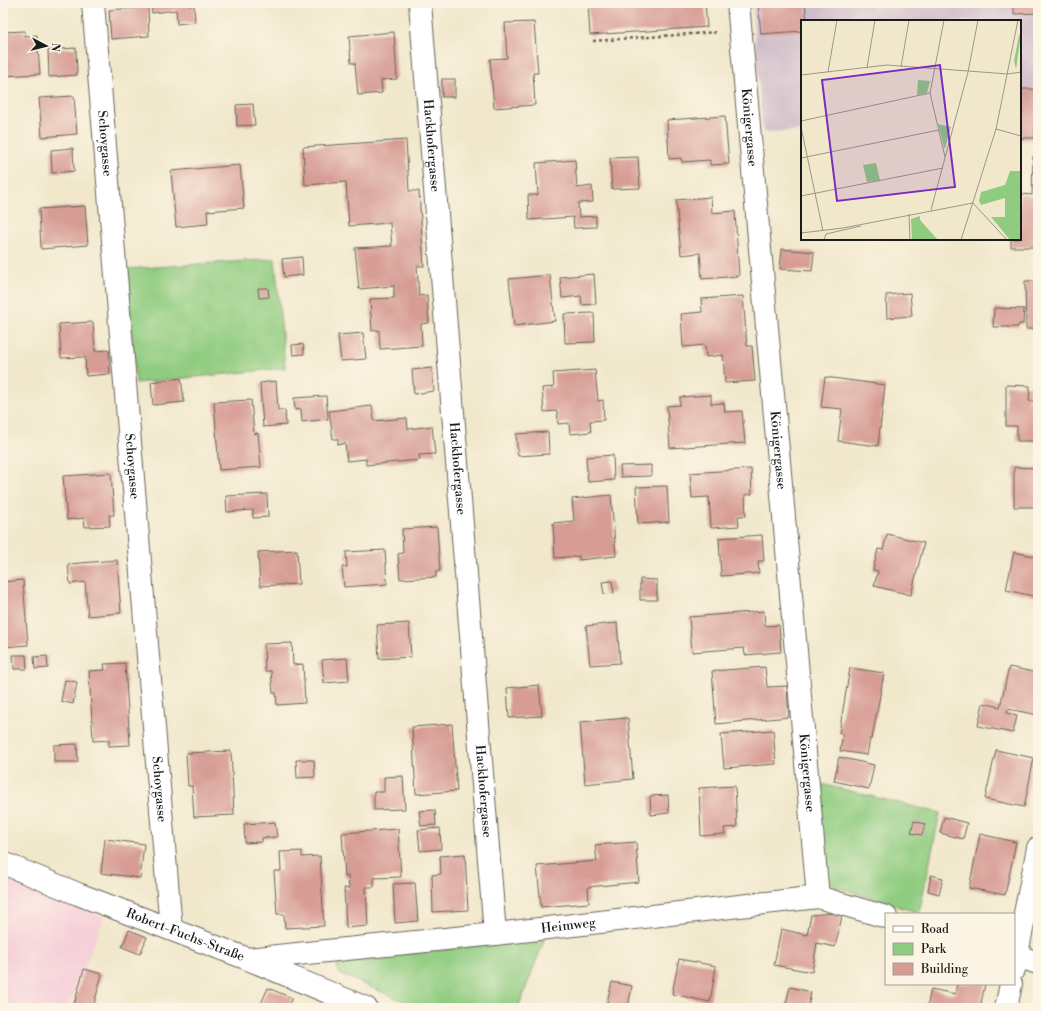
<svg xmlns="http://www.w3.org/2000/svg" width="1041" height="1011" viewBox="0 0 1041 1011" font-family="'Libre Bodoni',serif">
<style>
.built{fill:#f5cfd9}
.industrial{fill:#d1bdcb}
.green{fill:#90cc80;stroke:#56744e}
.building{fill:#d79d95}
.lines{fill:none;stroke-linecap:round;stroke-linejoin:round}
.street-casing{stroke:#67635a;stroke-width:24}
.path{stroke:#67635a;stroke-width:2.5;stroke-dasharray:3 3;stroke-linecap:butt}
.street{stroke:#fff;stroke-width:22}
.labels{text-anchor:middle;dominant-baseline:central;stroke-width:3;stroke-linejoin:round;paint-order:stroke}
.street-label{font-size:13px;fill:#1c1c1c;stroke:#fcf5e5}
.inset-road{fill:none;stroke:#9c9686;stroke-width:1}
.view{fill:#7b2cbf;fill-opacity:0.15;stroke:#7b2cbf;stroke-width:2}
.inset-edge{fill:none;stroke:#1c1c1c;stroke-width:2}
</style>
<rect width="100%" height="100%" fill="#fcf5e5"/>
<filter id="ink" filterUnits="userSpaceOnUse"><feTurbulence type="fractalNoise" baseFrequency=".025" numOctaves="2"/><feDisplacementMap in="SourceGraphic" scale="8" xChannelSelector="R" yChannelSelector="G"/><feConvolveMatrix kernelMatrix="1 2 1 2 8 2 1 2 1" color-interpolation-filters="sRGB"/></filter>
<filter id="wash" filterUnits="userSpaceOnUse"><feTurbulence type="fractalNoise" baseFrequency=".012" numOctaves="4" result="noise"/><feDisplacementMap in="SourceGraphic" scale="16" xChannelSelector="R" yChannelSelector="G"/><feGaussianBlur stdDeviation="0.9" result="paint"/><feColorMatrix in="noise" values="0 0 0 0 0 0 0 0 0 0 0 0 0 0 0 0 0 1.4 0 .05"/><feComposite in="paint" operator="in"/></filter>
<g filter="url(#wash)">
<rect width="100%" height="100%" fill="#f1e8cc"/>
<path class="built" d="M3 874 104 918 68 1008H3Z"/>
<path class="industrial" d="M752 3H1038V140H1020V21H802V131L763 132Z"/>
<g class="green">
<path d="M275 259 285 368 136 383 127 269Z"/>
<path d="M817 783 940 813 919 913 834 886 825 875Z"/>
<path d="M545 938 518 1008H419L340 974 337 967 339 961Z"/>
</g>
<g id="blocks">
<g class="building">
<path d="M151 3H189V6L194 5 195 22 177 24 176 10 152 13Z"/>
<path d="M588 3H705L707 27 590 35Z"/>
<path d="M758 3H805L807 21H802V31L761 34Z"/>
<path d="M1014 3H1038V13L1014 14Z"/>
<path d="M148 7 149 36 111 39 109 10Z"/>
<path d="M534 22 538 73H533L535 105 494 108 490 59 507 58 505 23Z"/>
<path d="M25 31V36L37 35 40 74 3 76V32Z"/>
<path d="M394 32 397 79 381 80 382 93 358 95 355 63H351L349 36Z"/>
<path d="M76 48 77 75 49 77 48 50Z"/>
<rect x="442" y="79" width="13" height="18"/>
<path d="M1020 89H1035V103L1038 106V124L1035 126V138H1020Z"/>
<path d="M74 96 77 134 42 137 39 98Z"/>
<path d="M253 104 255 125 237 126 236 105Z"/>
<path d="M725 116 729 164 710 165V160L682 162 681 158 669 159 667 120Z"/>
<path d="M406 140 409 191H419L424 266H417L419 296 427 295 429 323 421 324 422 346 380 349 379 330 372 331 370 299 394 298V286L359 289 355 248 392 246 390 223 349 226 346 182 305 185 303 147Z"/>
<path d="M73 148 74 171 52 173 51 150Z"/>
<path d="M1033 156H1038V247H1011V239H1020V194L1032 195Z"/>
<path d="M638 157 640 188 612 189 610 158Z"/>
<path d="M575 160 577 188 592 186 593 202 578 203 579 217 596 216V227L574 228 573 217 529 220 528 195H538L536 163Z"/>
<path d="M240 165 244 208 207 211 208 224 176 227 171 171Z"/>
<path d="M711 197 712 213 735 211 739 276 702 279 700 253 681 255 676 200Z"/>
<path d="M85 206 88 245 41 249 39 209Z"/>
<path d="M782 249 814 252 812 271 780 269Z"/>
<path d="M302 257 303 275 284 277 282 259Z"/>
<path d="M594 274 596 304 582 305 581 296 562 298 560 277Z"/>
<path d="M550 275 555 321 514 326 509 279Z"/>
<path d="M1025 281H1038V329H1026Z"/>
<path d="M258 288H268L269 297 259 298Z"/>
<path d="M910 293 912 316 887 318 886 295Z"/>
<path d="M743 296 747 346H752L755 381 725 383 723 355 706 357 705 345 683 347 681 314 702 312 701 299Z"/>
<path d="M994 308 1024 309 1023 324H1019L1018 327H993Z"/>
<path d="M594 313 595 342 565 343 564 314Z"/>
<path d="M93 322 95 351 109 350 110 374 86 376 85 357 61 358 59 324Z"/>
<path d="M363 333 366 359 341 361 338 335Z"/>
<path d="M303 344 304 354 293 355 292 345Z"/>
<path d="M432 368 434 391 414 394 412 370Z"/>
<path d="M595 370 598 401 603 400 604 420 590 421 591 432 570 434 569 423 558 424 557 411 544 412 542 388 554 387 553 373Z"/>
<path d="M825 377 885 385 878 446 838 441 842 409 821 407Z"/>
<path d="M181 378 184 402 153 405 151 382Z"/>
<path d="M276 381 278 410H285L286 425 263 427 260 383Z"/>
<path d="M1006 385 1030 386 1029 401 1038 402V441H1017V426H1006Z"/>
<path d="M711 395V404L724 403 725 412 742 411 745 443 670 448 667 406 680 405V397Z"/>
<path d="M326 396 328 419 302 422 301 409 295 410 294 398Z"/>
<path d="M251 400 254 434 258 433 261 467 219 470 214 402Z"/>
<path d="M372 406 374 421 407 418 408 429 432 426 435 454 419 455 420 460 366 465V459L347 461 345 443 338 445V439H333L329 411Z"/>
<path d="M548 432 549 454 518 456 516 434Z"/>
<path d="M613 455 614 480 588 482 586 457Z"/>
<path d="M651 465V476L621 477 620 466Z"/>
<path d="M1014 467 1038 468V507H1014Z"/>
<path d="M751 469 752 494 745 495 746 516H738L739 526 711 528 709 497 692 498 690 473Z"/>
<path d="M111 473 114 515H109L110 526 85 527 84 518 67 520 63 476Z"/>
<path d="M667 486 669 522 638 524 636 487Z"/>
<path d="M267 494 268 517 253 518V510L227 512 226 496Z"/>
<path d="M611 495 616 556 579 560V556L555 558 553 523 574 521 572 499Z"/>
<path d="M437 527 440 571H436V577L400 579 398 554 403 553 402 529Z"/>
<path d="M887 534 924 543 911 595 874 586 878 571 873 570 878 549 883 550Z"/>
<path d="M762 535 764 561H758L759 573 721 576 719 538Z"/>
<path d="M297 550 299 584 260 586 258 552Z"/>
<path d="M385 550 387 584 344 587 342 567H347L346 552Z"/>
<path d="M1014 552 1038 557V597L1006 590Z"/>
<path d="M117 560 121 613 88 616 85 582 70 584 68 564Z"/>
<path d="M640 579 657 580V600H640Z"/>
<path d="M23 580 28 645 3 647V582Z"/>
<path d="M612 581 614 593 604 594 602 582Z"/>
<path d="M764 611 765 626 779 625 781 652 745 655 744 648 692 652 689 617Z"/>
<path d="M409 623 411 657 379 659 377 625Z"/>
<path d="M617 623 620 663 590 665 586 626Z"/>
<path d="M292 643 293 665 303 664 305 703 277 705 276 693H273L271 671H265L264 644Z"/>
<path d="M13 655H26L27 669H14Z"/>
<path d="M47 656 48 668 35 669 34 657Z"/>
<path d="M347 658 349 681 324 683 322 660Z"/>
<path d="M125 663 130 745 109 746V740L93 741 89 671 105 670 104 664Z"/>
<path d="M765 667 767 687 787 686 789 717 716 724 712 671Z"/>
<path d="M1009 667 1038 673V715L1008 709 1007 713 1017 716 1013 733 978 726 983 703 1000 707Z"/>
<path d="M850 668 884 673 872 739 870 738 867 755 840 751 843 734 839 733Z"/>
<path d="M65 680 77 682 73 704 61 701Z"/>
<path d="M539 685 542 716 509 718 507 688Z"/>
<path d="M628 718 633 779 585 784 580 722Z"/>
<path d="M452 724 457 791 416 794 412 727Z"/>
<path d="M773 730 776 764 724 768 721 734Z"/>
<path d="M77 744 78 762H54V745Z"/>
<path d="M996 750 1034 758 1024 807 985 799Z"/>
<path d="M231 751 234 815 194 817 192 786H188L186 753Z"/>
<path d="M839 757 874 765 869 789 834 781Z"/>
<path d="M296 760H314L315 777 297 778Z"/>
<path d="M403 776 405 809 374 810V792H384V777Z"/>
<path d="M735 786 737 827 724 828 725 834 701 836 699 788Z"/>
<path d="M668 795 669 813 651 815 650 796Z"/>
<path d="M435 810 436 825 421 826 419 811Z"/>
<path d="M944 817 967 823 963 839 940 833Z"/>
<path d="M914 821 925 824 922 835 911 833Z"/>
<path d="M275 822 277 837 262 838V842L245 843 244 824Z"/>
<path d="M440 828 441 849 420 851 418 830Z"/>
<path d="M398 829 401 877 374 878V887H366L368 926 346 928 344 888 349 889 348 876 345 877 342 833Z"/>
<path d="M980 834 1016 842 1005 895 969 888Z"/>
<path d="M105 839 144 844 140 878 101 873Z"/>
<path d="M636 842 639 882 588 887 589 903 541 907 537 866 597 861 595 845Z"/>
<path d="M302 851V857L320 856 324 926 285 928 284 914H277L274 871H281L280 852Z"/>
<path d="M465 854 468 910 433 912 432 875 441 874 440 856Z"/>
<path d="M931 875 943 878 939 894 928 891Z"/>
<path d="M415 883 418 921 395 923 393 884Z"/>
<path d="M843 912 835 947 817 943 812 972 774 965 781 929 807 935 811 915Z"/>
<path d="M129 930 147 937 140 954 122 947Z"/>
<path d="M679 959 716 966 710 1002 672 994Z"/>
<path d="M84 969 102 974 93 1008H73Z"/>
<path d="M612 982 632 986 628 1008 606 1006Z"/>
<path d="M957 984H985L980 1008H927L931 989 955 994Z"/>
<path d="M790 987 811 992 808 1008H785Z"/>
<path d="M268 988 292 998 287 1008H259Z"/>
<path d="M1037 994 1038 1008H1035Z"/>
</g>
</g>
</g>
<g filter="url(#ink)">
<use href="#blocks" fill-opacity="0" stroke="#67635a" stroke-width="1"/>
<g class="lines">
<defs>
<g id="street">
<path id="s1" d="M93 3 171 929"/>
<path id="s2" d="M420 3 495 934"/>
<path id="s3" d="M738 3 818 897"/>
<path id="s4" d="M3 863 78 894 248 959 366 1008"/>
<path d="M1014 955 1038 963"/>
<path id="s5" d="M248 959 495 934 818 897 886 917"/>
<path d="M1014 969 1038 848"/>
<path d="M1006 1008 1011 984"/>
</g>
</defs>
<use href="#street" class="street-casing"/>
<path class="path" d="M593 41 718 32"/>
<use href="#street" class="street"/>
</g>
</g>
<g class="labels">
<g class="street-label">
<text stroke="none"><textPath href="#s3" startOffset="125">Königergasse</textPath></text>
<text stroke="none"><textPath href="#s1" startOffset="141">Schoygasse</textPath></text>
<text stroke="none"><textPath href="#s2" startOffset="143">Hackhofergasse</textPath></text>
<text stroke="none"><textPath href="#s3" startOffset="449">Königergasse</textPath></text>
<text stroke="none"><textPath href="#s1" startOffset="465">Schoygasse</textPath></text>
<text stroke="none"><textPath href="#s2" startOffset="467">Hackhofergasse</textPath></text>
<text stroke="none"><textPath href="#s3" startOffset="773">Königergasse</textPath></text>
<text stroke="none"><textPath href="#s1" startOffset="789">Schoygasse</textPath></text>
<text stroke="none"><textPath href="#s2" startOffset="791">Hackhofergasse</textPath></text>
<text stroke="none"><textPath href="#s5" startOffset="322">Heimweg</textPath></text>
<text stroke="none"><textPath href="#s4" startOffset="196">Robert-Fuchs-Straße</textPath></text>
</g>
</g>
<g transform="translate(801 20)">
<rect width="220" height="220" fill="#f1e8cc"/>
<path d="M218 15H220L215 49 213 41ZM117 60 129 61 126 73 116 75ZM137 104 150 107 144 128H143ZM75 143 79 160 66 162 62 145ZM209 151H220V220H209L190 197H204V178L180 185 178 181 180 172 204 165ZM119 196V200L137 220H111L110 199Z" fill="#90cc80"/>
<path class="inset-road" d="M143 0 129 73 144 137M100 47 108 0M66 48 74 0M27 52 36 0M207 54 220 52M0 55 86 45 207 54M0 101 129 73M0 107 22 211M195 109 220 116M0 138 138 110M0 176 142 148M172 183 206 220M130 190 167 52 177 0M108 194 109 220M0 213 42 208 172 183M23 220 25 214 60 206M160 220 195 109 217 0"/>
<path class="view" d="M139 45 154 167 36 181 21 60Z"/>
<rect width="220" height="220" class="inset-edge"/>
</g>
<rect width="1041" height="1011" fill="none" stroke="#fcf5e5" stroke-width="16"/>
<rect x="885" y="913" width="130" height="72" fill="#fcf5e5" stroke="#a29e95"/>
<rect x="893" y="926" width="20" height="6" fill="#ffffff" stroke="#a29e95"/>
<text x="921" y="933" font-size="12" fill="#1c1c1c">Road</text>
<rect x="893" y="943" width="20" height="12" fill="#90cc80" stroke="#a29e95"/>
<text x="921" y="953" font-size="12" fill="#1c1c1c">Park</text>
<rect x="893" y="963" width="20" height="12" fill="#d79d95" stroke="#a29e95"/>
<text x="921" y="973" font-size="12" fill="#1c1c1c">Building</text>
<g transform="translate(46 46) rotate(97)" stroke="#fcf5e5" stroke-width="3" paint-order="stroke">
<path d="M0-3L7 15L0 10L-7 15Z" fill="#1c1c1c"/>
<text y="-6" font-size="11" font-weight="bold" text-anchor="middle" fill="#1c1c1c">N</text>
</g>
</svg>
